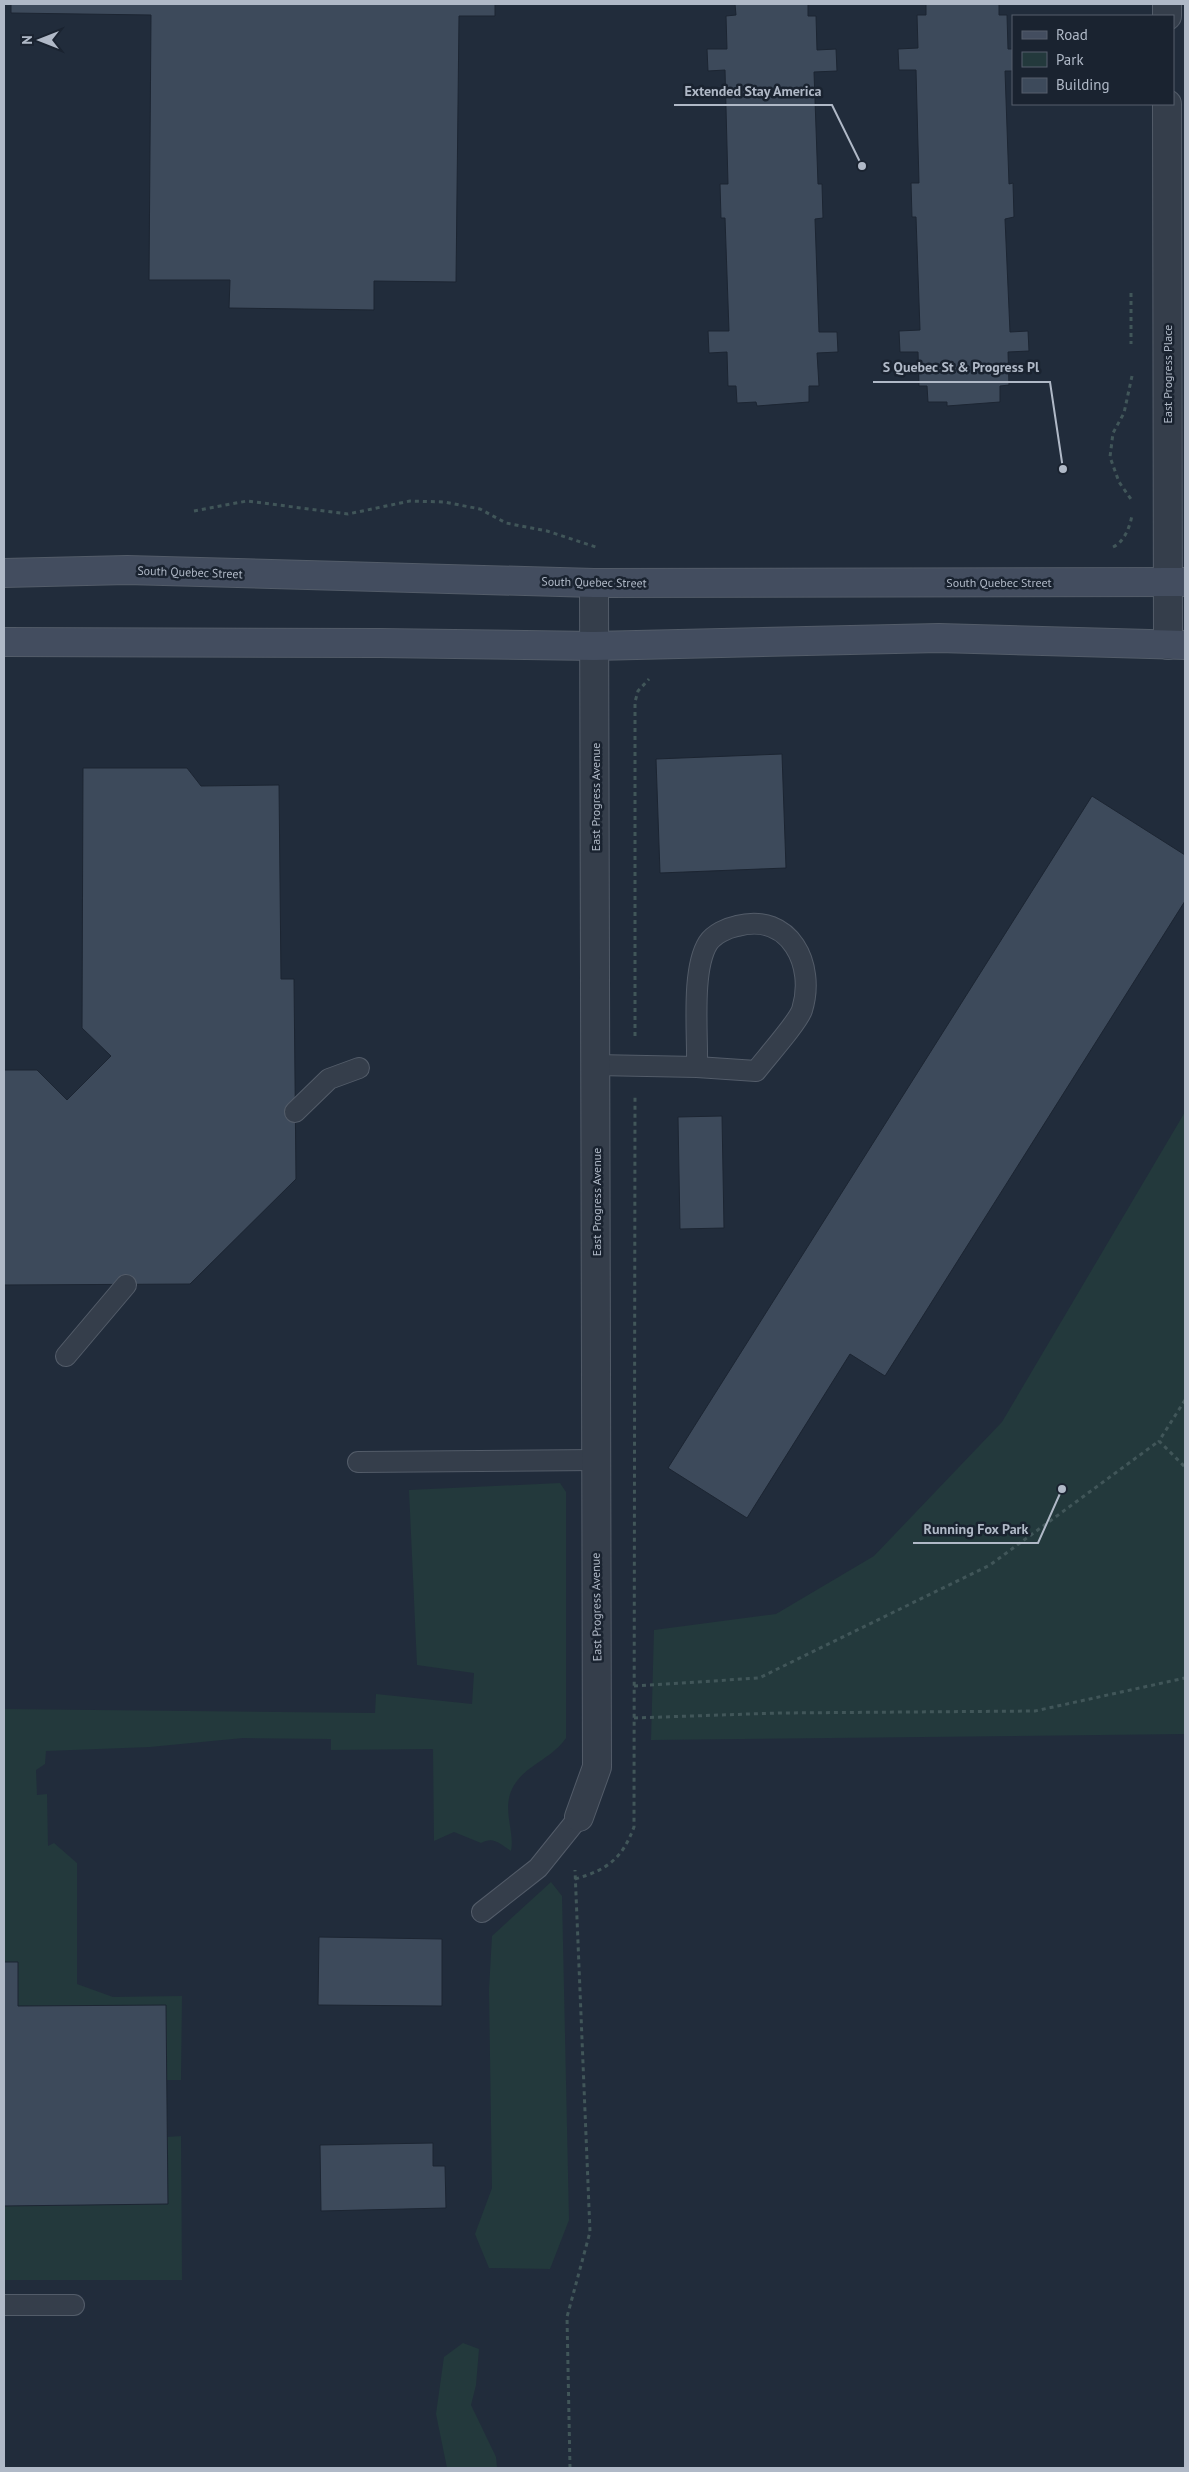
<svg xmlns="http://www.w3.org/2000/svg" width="1189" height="2472" viewBox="0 0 1189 2472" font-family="'PT Sans',sans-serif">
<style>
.green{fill:#23393c}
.building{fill:#3d4a5b;stroke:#1c2532}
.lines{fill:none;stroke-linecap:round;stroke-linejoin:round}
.service-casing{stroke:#535c69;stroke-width:22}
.minor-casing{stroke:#535c69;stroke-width:30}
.secondary-casing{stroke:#535c69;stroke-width:30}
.path{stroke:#415659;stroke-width:3;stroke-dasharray:4 4;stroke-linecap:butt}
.service{stroke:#353e4b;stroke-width:20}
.minor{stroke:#353e4b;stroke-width:28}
.secondary{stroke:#434d5f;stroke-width:28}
.labels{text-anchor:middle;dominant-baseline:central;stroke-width:5;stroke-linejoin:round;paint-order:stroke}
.street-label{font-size:12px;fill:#b0b9c7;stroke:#1a2330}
.leader{fill:none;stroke:#b0b9c7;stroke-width:2}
.callout-dot{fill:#b0b9c7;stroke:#1a2330;stroke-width:2}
.callout-label{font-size:14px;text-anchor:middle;font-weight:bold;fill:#b0b9c7;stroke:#1a2330;stroke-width:5;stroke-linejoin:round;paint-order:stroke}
</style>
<rect width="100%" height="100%" fill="#212c3b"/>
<g class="green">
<path d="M1185 1112V1734L651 1740 654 1630 776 1614 874 1556 1002 1422Z"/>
<path d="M560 1483 566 1492V1738C552 1759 523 1766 512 1789 502 1810 515 1832 511 1851 500 1844 494 1836 481 1843L454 1832 434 1841 433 1749 331 1750V1739L243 1738 150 1747 46 1751 45 1764 36 1770 37 1795 47 1794 48 1846 54 1843 77 1863V1984L113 1997 182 1996 181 2080H167L165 2005 18 2006V1962H4V1709L375 1713 376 1694 472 1704 474 1673 417 1665 409 1490Z"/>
<path d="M551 1882 562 1896 569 2220 550 2269 489 2268 475 2234 492 2188 489 1990 492 1936Z"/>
<path d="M181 2136 182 2280H4V2206L168 2204 167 2137Z"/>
<path d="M463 2343 479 2349 476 2385 471 2405 496 2457 497 2468H447L436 2414 444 2357Z"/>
</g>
<g class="building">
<path d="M11 4H495V16H459L456 282 374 281V310L229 308 230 280H149L151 15 11 13Z"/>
<path d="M735 4H808V16H816L817 50 836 49 837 71 814 72 818 184H822L823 218 815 219 819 332H837L838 352 817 353 819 386H809V402L757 406 756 402 737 403 736 386H728L727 352 709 353 708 331H729L725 218H721L720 184H728L725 70 708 71 707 49H727L726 16 736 15Z"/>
<path d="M926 4H999V15H1007L1008 49H1013V71H1005L1009 184 1013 183 1014 217 1005 219 1010 332 1028 331 1029 351 1008 352 1009 385 1000 386V402L947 406V402H928L927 386H919L918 352H900L899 331 920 330 916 217H912L911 183H919L916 70H899L898 49 918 48 917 15H926Z"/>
<path d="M782 754 786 868 660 873 656 759Z"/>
<path d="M83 768H187L201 786 279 785 281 979H294L296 1179 190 1284 4 1285V1070H37L67 1100 111 1056 82 1028Z"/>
<path d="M1092 796 1185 855V901L885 1376 850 1354 747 1518 668 1468Z"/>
<path d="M722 1116 724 1228 680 1229 678 1117Z"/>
<path d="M319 1937 442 1939V2006L318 2005Z"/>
<path d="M4 1962H18V2006L166 2005 168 2204 4 2206Z"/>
<path d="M433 2143V2166H445L446 2208 321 2211 320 2145Z"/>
</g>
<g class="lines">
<defs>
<g id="service">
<path d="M596 1065 697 1067 756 1071C766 1058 798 1022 802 1010 816 965 790 912 737 926 727 928 714 934 708 943 691 970 698 1035 697 1067"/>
<path d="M295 1112 329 1079 359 1068"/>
<path d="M66 1356 126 1285"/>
<path d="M358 1462 595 1460"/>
<path d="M482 1912 538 1868 579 1817"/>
<path d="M4 2305H74"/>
</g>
<g id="minor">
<path d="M1167 4V16"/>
<path d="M1167 104 1168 645"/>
<path d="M579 1817 597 1767 594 583"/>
</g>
<g id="secondary">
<path d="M4 573 127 570 594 583 1185 582"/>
<path d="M4 642 380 643 594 646 939 638 1185 645"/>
</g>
</defs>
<use href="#service" class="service-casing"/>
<use href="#minor" class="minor-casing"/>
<use href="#secondary" class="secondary-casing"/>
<g class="path">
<path d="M1131 293V344"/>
<path d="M1132 376 1124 413 1113 433 1110 457 1119 482 1133 502"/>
<path d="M194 511 247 501 348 514 410 501 444 502 480 509 506 523 547 531 599 548"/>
<path d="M1113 547C1124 542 1130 527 1132 515"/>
<path d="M635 1036V702L638 691 649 679"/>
<path d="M1185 1400 1159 1441 1185 1467"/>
<path d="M634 1686 759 1678 990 1565 1159 1441"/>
<path d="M634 1718 778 1713 1035 1711 1185 1678"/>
<path d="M575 1879C607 1870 622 1859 634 1827L635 1095"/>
<path d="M570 2468 567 2317 590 2232 575 1870"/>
</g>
<use href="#service" class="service"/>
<use href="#minor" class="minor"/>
<use href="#secondary" class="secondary"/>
</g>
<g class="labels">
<g class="street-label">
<text transform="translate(1167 374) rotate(-90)">East Progress Place</text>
<text transform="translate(190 572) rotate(2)">South Quebec Street</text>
<text transform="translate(594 582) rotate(1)">South Quebec Street</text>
<text x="999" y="582">South Quebec Street</text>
<text transform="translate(595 797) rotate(-90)">East Progress Avenue</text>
<text transform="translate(596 1202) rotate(-90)">East Progress Avenue</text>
<text transform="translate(596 1607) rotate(-91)">East Progress Avenue</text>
</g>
</g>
<path class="leader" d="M862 166L832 105H674M1063 469L1050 382H873M1062 1489L1038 1543H913"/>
<g class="callout-dot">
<circle cx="862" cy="166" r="5"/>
<circle cx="1063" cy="469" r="5"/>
<circle cx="1062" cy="1489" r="5"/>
</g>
<g class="callout-label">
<text x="753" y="96">Extended Stay America</text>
<text x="961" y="372">S Quebec St &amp; Progress Pl</text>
<text x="976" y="1534">Running Fox Park</text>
</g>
<rect width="1189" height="2472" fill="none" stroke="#b0b9c7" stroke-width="10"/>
<rect x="1012" y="15" width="162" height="90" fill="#1a2330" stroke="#565f6c"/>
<rect x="1022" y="31" width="25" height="8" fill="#434d5f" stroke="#565f6c"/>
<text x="1056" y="40" font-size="15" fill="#b0b9c7">Road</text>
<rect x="1022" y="52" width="25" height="15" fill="#23393c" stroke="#565f6c"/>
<text x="1056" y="65" font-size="15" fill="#b0b9c7">Park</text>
<rect x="1022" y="78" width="25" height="15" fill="#3d4a5b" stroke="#565f6c"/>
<text x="1056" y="90" font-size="15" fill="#b0b9c7">Building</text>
<g transform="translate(40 40) rotate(270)" stroke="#1a2330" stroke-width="4" paint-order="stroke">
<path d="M0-4L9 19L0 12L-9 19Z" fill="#b0b9c7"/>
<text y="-8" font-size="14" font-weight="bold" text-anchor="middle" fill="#b0b9c7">N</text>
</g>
</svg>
